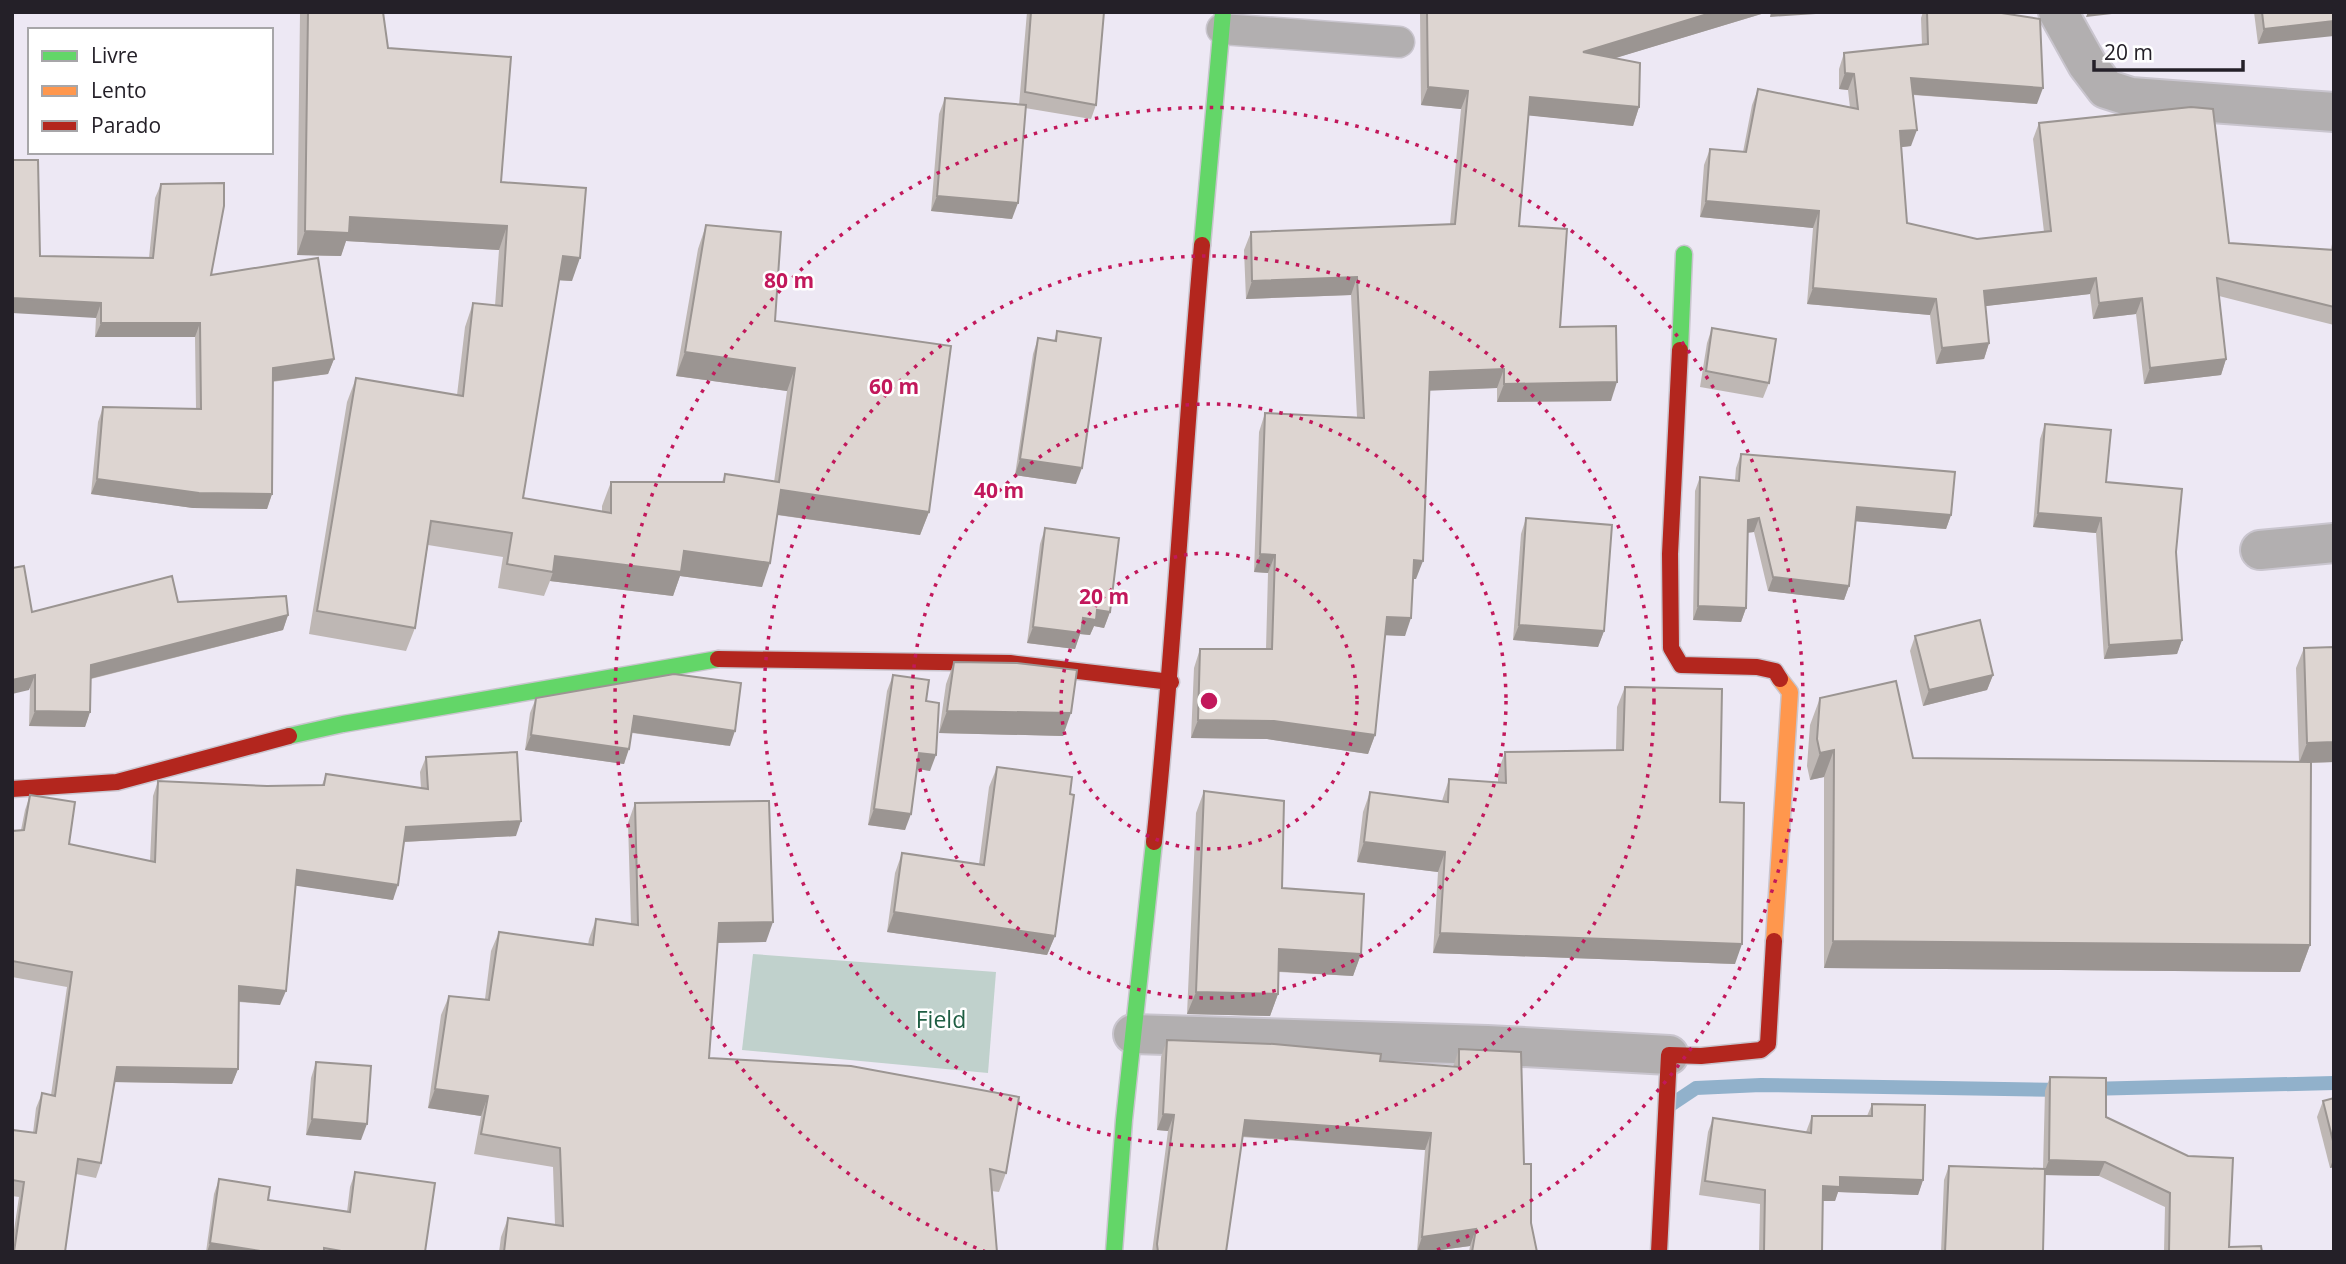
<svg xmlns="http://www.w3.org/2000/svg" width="2346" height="1264" viewBox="0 0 2346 1264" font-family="'Open Sans',sans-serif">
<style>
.green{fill:#c0d1cc}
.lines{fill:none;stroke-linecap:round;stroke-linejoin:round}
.stream{stroke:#91b1cb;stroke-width:14}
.lane-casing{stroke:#c9c5ce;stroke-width:33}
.street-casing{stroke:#c9c5ce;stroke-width:42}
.fast-casing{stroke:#c9c5ce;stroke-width:19}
.slow-casing{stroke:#c9c5ce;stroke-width:19}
.jam-casing{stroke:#c9c5ce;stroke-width:19}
.lane{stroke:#b2afb0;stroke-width:30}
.street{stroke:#b2afb0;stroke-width:38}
.fast{stroke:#63d668;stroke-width:16}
.slow{stroke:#ff974d;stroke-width:16}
.jam{stroke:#b3261e;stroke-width:16}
.wall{fill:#beb7b4}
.shaded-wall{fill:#9b9592}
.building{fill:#ddd5d1;stroke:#9b9592;stroke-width:2}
.ring{fill:none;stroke:#c2185b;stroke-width:3.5;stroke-dasharray:3.5 7}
.labels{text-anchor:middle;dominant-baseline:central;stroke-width:5;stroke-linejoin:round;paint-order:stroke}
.park-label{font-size:23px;fill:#1e5e43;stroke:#fff}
.centre{fill:#c2185b;stroke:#fff;stroke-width:3.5}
.ring-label{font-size:21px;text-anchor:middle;font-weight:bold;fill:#c2185b;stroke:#fff;stroke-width:5;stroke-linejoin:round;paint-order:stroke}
</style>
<rect width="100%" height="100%" fill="#ede8f4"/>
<path class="green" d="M753 954 996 972 988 1073 742 1050Z"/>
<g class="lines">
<g class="stream">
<path d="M2087 1089 2334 1083"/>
<path d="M1672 1104 1696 1088 1761 1085 2063 1090"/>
</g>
<defs>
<path id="lane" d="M1222 29 1399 42"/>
<g id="street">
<path d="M2058 12 2087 64 2106 89 2131 97 2334 112"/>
<path d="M2260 550 2334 543"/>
<path d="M1133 1034 1487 1045 1669 1055"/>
</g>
<g id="fast">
<path d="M1202 245 1223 12"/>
<path d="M1680 350 1684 254"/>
<path d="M289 736 343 724 718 659"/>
<path d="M1114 1252 1124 1120 1154 842"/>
</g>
<path id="slow" d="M1774 941 1790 692 1780 679"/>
<g id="jam">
<path d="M1680 350 1670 554 1671 648 1681 665 1757 667 1775 671 1780 679"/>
<path d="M718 659 1010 663 1171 682"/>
<path d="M12 789 117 782 289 736"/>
<path d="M1154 842C1175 644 1184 444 1202 245"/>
<path d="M1659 1252 1669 1055 1701 1056 1761 1050 1768 1044 1774 941"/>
</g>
</defs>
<use href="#lane" class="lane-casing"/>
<use href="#street" class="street-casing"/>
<use href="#fast" class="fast-casing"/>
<use href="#slow" class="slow-casing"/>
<use href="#jam" class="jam-casing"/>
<use href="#lane" class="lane"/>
<use href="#street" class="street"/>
<use href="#fast" class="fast"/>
<use href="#slow" class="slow"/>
<use href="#jam" class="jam"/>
</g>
<g class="wall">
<path d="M300 12H383L388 48 501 182 572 281 559 280 523 498 602 512V506L611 482H722L725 474 774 482 787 391 676 376 698 249 706 225 775 321 929 512 920 535 777 515 762 587 680 576 673 596 550 581 544 596 498 588 503 557 428 545 415 628 406 651 309 634 347 402 356 378 457 395 465 327 473 303 495 306 499 250 346 241 341 256 297 255Z"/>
<path d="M1027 12H1104L1096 105 1091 119 1025 108 1012 219 931 211 939 114 945 98 1019 105Z"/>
<path d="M1420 12H1768L1615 58 1639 107 1633 126 1528 115 1519 226 1560 327 1611 401 1497 402V388L1429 390 1416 579H1413L1405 636 1385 635 1375 735 1368 754 1267 739 1191 738 1194 668 1200 649H1266L1268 573 1254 572 1259 432 1265 413 1357 417 1351 295 1246 299 1244 250 1251 232 1450 224 1461 109 1421 105Z"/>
<path d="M1923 12H1995L2037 104 1913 95 1911 146 1901 147 1907 223 1977 239 2044 232 2033 139 2039 123 2229 243 2331 250 2334 232V325L2219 296 2226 359 2221 375 2144 384 2136 314 2093 319 2090 294 1985 306 1989 343 1984 359 1936 364 1930 315 1807 304 1813 228 1700 217 1704 165 1710 149 1743 152 1752 105 1758 89 1850 108 1848 90 1839 89V69L1844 53 1922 45 1921 18Z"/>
<path d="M2254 12H2334L2258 44Z"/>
<path d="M161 184 211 275 334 359 328 374 272 382V494L267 509 193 508 91 494 98 422 103 407 196 409 195 337H95L96 318 40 256 149 258 155 198Z"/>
<path d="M1712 328 1769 383 1763 398 1700 387 1707 343Z"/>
<path d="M1057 331 1076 484 1015 475 1033 354 1038 338 1054 341Z"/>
<path d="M2045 424 2106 482 2176 552 2182 640 2177 654 2104 659 2096 533 2033 527 2040 439Z"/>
<path d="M1741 454 1951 515 1946 529 1856 521 1849 586 1844 600 1768 591 1754 532 1747 533 1746 608 1741 622 1693 620 1695 491 1700 477 1735 480 1736 468Z"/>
<path d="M1526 518 1604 631 1598 647 1513 640 1521 534Z"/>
<path d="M1045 528 1110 612 1104 628 1094 626 1090 635 1080 634 1075 649 1027 643 1040 544Z"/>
<path d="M178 602 288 615 283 630 91 679 90 712 85 727 29 726 32 612Z"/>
<path d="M1915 636 1993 675 1987 690 1923 706 1910 651Z"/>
<path d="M2334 647V762L2311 763 2310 945 2300 972 1824 968V777L1810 780 1807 766 1810 725 1820 698 1913 758 2299 762 2296 668 2304 648Z"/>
<path d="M954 662 1063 736 939 733 946 684Z"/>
<path d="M893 675 926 701 930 771 917 769 905 830 868 825 887 691Z"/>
<path d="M1625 687 1720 802 1735 964 1433 953 1438 872 1357 862 1363 812 1370 792 1442 801 1449 779 1498 782V772L1505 752 1616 750 1617 707Z"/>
<path d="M536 698 730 746 632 733 624 764 525 750 530 713Z"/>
<path d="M426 757 516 836 404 842 393 900 295 885 280 1005 239 1002 238 1069 232 1084 114 1082 101 1163 96 1178 76 1174 65 1252H12V1243L19 1197 12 1196V1130L33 1133 36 1108 42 1093 51 1095 67 987 12 977V831L21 830 25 810 30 795 69 844 150 861 153 796 158 781 267 786 322 785 326 774 421 788 420 772Z"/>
<path d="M997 767 1070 794 1055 936 1047 955 887 932 895 873 902 853 979 864 989 787Z"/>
<path d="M1204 791 1282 888 1361 954 1353 976 1279 972 1278 994 1270 1016 1187 1014 1196 813Z"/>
<path d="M635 803 766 942 717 943 709 1058 1006 1173 999 1192 991 1191 997 1252H499L501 1237 508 1218 555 1225 553 1167 474 1154 481 1116 428 1108 441 1015 449 996 485 999 491 951 499 932 588 945 589 939 596 919 631 924 628 823Z"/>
<path d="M1167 1040 1380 1061 1453 1067 1459 1049 1524 1164 1531 1223 1537 1252H1469L1470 1246 1426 1252H1417L1425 1150 1242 1137 1226 1252H1152L1168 1131 1157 1130 1161 1057Z"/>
<path d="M316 1062 361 1140 306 1135 311 1078Z"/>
<path d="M2050 1077 2106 1117 2229 1247 2262 1252H2164L2165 1207 2099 1176 2045 1175 2043 1252H1941L1944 1180 1949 1166 2043 1169 2045 1091Z"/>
<path d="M2334 1098V1167L2330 1168 2317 1117 2323 1101Z"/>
<path d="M1872 1104 1923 1180 1918 1195 1838 1192 1835 1201H1823L1822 1252H1759L1760 1204 1699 1195 1708 1132 1713 1118 1806 1132 1812 1116H1867Z"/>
<path d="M355 1172 425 1252H206L214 1194 219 1179 268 1200 347 1212 350 1187Z"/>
</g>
<g class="shaded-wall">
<path d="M1714 12H1768L1576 70 1583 52Z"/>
<path d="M1771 12H1832L1831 13 1770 17Z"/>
<path d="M2088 12H2129L2086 17Z"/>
<path d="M2334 21V36L2258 44 2264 29Z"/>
<path d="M1845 73 1854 74 1848 90 1839 89Z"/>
<path d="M1911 78 2043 88 2037 104 1905 94Z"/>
<path d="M1428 87 1468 91 1461 109 1421 105Z"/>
<path d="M1530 97 1639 107 1633 126 1523 115Z"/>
<path d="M1917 130 1911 146 1894 148 1900 131Z"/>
<path d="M937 196 1018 203 1012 219 931 211Z"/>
<path d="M1706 201 1819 211 1813 228 1700 217Z"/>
<path d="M350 217 507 226 499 250 346 241 341 256 297 255 305 231Z"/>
<path d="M563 256 580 258 572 281 554 280Z"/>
<path d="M1357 277 1351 295 1246 299 1252 281Z"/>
<path d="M2096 278 2090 294 1978 307 1984 291Z"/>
<path d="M1813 288 1936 299 1930 315 1807 304Z"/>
<path d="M12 298 101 303 96 318 12 313Z"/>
<path d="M2142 298 2136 314 2093 319 2099 303Z"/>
<path d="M101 323H200L195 337H95Z"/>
<path d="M1989 343 1984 359 1936 364 1942 348Z"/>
<path d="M685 352 795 368 787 391 676 376Z"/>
<path d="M334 359 328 374 267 382 273 368Z"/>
<path d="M2226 359 2221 375 2144 384 2150 368Z"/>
<path d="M1504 369 1497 388 1423 391 1430 372Z"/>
<path d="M1617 382 1611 401 1497 402 1504 384Z"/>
<path d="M1020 459 1082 468 1076 484 1015 475Z"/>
<path d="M97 479 272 494 267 509 193 508 91 494Z"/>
<path d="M781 490 929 512 920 535 772 514Z"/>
<path d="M1857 507 1951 515 1946 529 1852 521Z"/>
<path d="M2038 513 2101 518 2096 533 2033 527Z"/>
<path d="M1759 518 1754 532 1743 533 1748 520Z"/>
<path d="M684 551 770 563 762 587 680 576 673 596 550 581 553 572 555 556Z"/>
<path d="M1260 554 1275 555 1268 573 1254 572Z"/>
<path d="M1414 560 1423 561 1416 579H1407Z"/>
<path d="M1773 577 1849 586 1844 600 1768 591Z"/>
<path d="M1698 606 1746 608 1741 622 1693 620Z"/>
<path d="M1097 610 1110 612 1104 628 1094 626 1090 635 1080 634 1075 649 1027 643 1033 627 1083 618Z"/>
<path d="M288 615 283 630 85 680 91 665Z"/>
<path d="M1387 617 1411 618 1405 636 1380 635Z"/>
<path d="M1519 625 1604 631 1598 647 1513 640Z"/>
<path d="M2182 640 2177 654 2104 659 2109 645Z"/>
<path d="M35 675 29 690 12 694V680Z"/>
<path d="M1993 675 1987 690 1923 706 1929 690Z"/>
<path d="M35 711 90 712 85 727 29 726Z"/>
<path d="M947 711 1071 713 1063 736 939 733Z"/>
<path d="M634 716 735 731 730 746 628 732Z"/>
<path d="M1198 720 1274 721 1375 735 1368 754 1267 739 1191 738Z"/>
<path d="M531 735 629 749 624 764 525 750Z"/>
<path d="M2334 742V762L2299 763 2307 743Z"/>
<path d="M1834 750 1824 777 1810 780 1820 753Z"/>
<path d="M919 753 936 755 930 771 914 768Z"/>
<path d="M874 809 911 814 905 830 868 825Z"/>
<path d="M521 821 516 836 401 842 406 827Z"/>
<path d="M1364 842 1445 852 1438 872 1357 862Z"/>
<path d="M297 870 398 885 393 900 291 885Z"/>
<path d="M894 912 1055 936 1047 955 887 932Z"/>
<path d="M773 922 766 942 711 943 719 923Z"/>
<path d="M1440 933 1742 944 1735 964 1433 953Z"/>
<path d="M1833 941 2310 945 2300 972 1824 968Z"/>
<path d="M1279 949 1361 954 1353 976 1271 971Z"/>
<path d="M239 986 286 991 280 1005 234 1001Z"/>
<path d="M1196 992 1278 994 1270 1016 1187 1014Z"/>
<path d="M117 1067 238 1069 232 1084 112 1082Z"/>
<path d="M435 1089 488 1096 481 1116 428 1108Z"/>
<path d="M1163 1114 1174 1115 1168 1131 1157 1130Z"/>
<path d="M312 1119 367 1124 361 1140 306 1135Z"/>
<path d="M1245 1120 1431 1133 1425 1150 1239 1136Z"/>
<path d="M2334 1157V1167L2330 1168Z"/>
<path d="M2049 1160 2105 1162 2099 1176 2043 1175Z"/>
<path d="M1840 1177 1923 1180 1918 1195 1838 1192 1835 1201H1818L1823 1186Z"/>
<path d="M1476 1229 1470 1246 1426 1252H1417L1422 1237Z"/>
<path d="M210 1243 267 1252H207Z"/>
</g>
<g class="building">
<path d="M308 12H383L388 48 511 57 501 182 586 188 580 258 563 256 523 498 611 513V482H724L725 474 779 482 795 368 685 352 706 225 781 232 775 321 951 346 929 512 781 490 770 563 684 551 681 572 555 556 553 572 507 564 512 533 431 521 415 628 317 611 356 378 463 396 473 303 502 306 507 226 350 217 349 233 305 231Z"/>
<path d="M1031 12H1104L1096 105 1025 92Z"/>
<path d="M1427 12H1714L1583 52 1640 63 1639 107 1530 97 1519 226 1567 229 1560 327 1616 326 1617 382 1504 384V369L1430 372 1423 561 1414 560 1411 618 1387 617 1375 735 1274 721 1198 720 1200 649H1272L1275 555 1260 554 1265 413 1364 418 1357 277 1252 281 1251 232 1455 224 1468 91 1428 87Z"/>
<path d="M1927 12H1995L2040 19 2043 88 1911 78 1917 130 1900 131 1907 223 1977 239 2051 231 2039 123 2191 107 2213 109 2229 243 2334 250V307L2217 278 2226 359 2150 368 2142 298 2099 303 2096 278 1984 291 1989 343 1942 348 1936 299 1813 288 1819 211 1706 201 1710 149 1746 152 1758 89 1858 109 1854 74 1845 73 1844 53 1928 44Z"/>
<path d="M2262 12H2334V21L2264 29Z"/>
<path d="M945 98 1026 105 1018 203 937 196Z"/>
<path d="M12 160H38L40 256 153 258 161 184 224 183V206L211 275 318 258 334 359 273 368 272 494 199 493 97 479 103 407 201 409 200 323H101V303L12 298Z"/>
<path d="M1712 328 1776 339 1769 383 1706 371Z"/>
<path d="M1057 331 1101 338 1082 468 1020 459 1038 338 1056 341Z"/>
<path d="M2045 424 2111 430 2106 482 2182 489 2176 552 2182 640 2109 645 2101 518 2038 513Z"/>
<path d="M1741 454 1955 472 1951 515 1857 507 1849 586 1773 577 1759 518 1748 520 1746 608 1698 606 1700 477 1739 481Z"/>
<path d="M1526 518 1612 525 1604 631 1519 625Z"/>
<path d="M1045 528 1119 538 1110 612 1097 610 1096 620 1083 618 1081 633 1033 627Z"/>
<path d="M24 566 32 612 172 576 178 602 286 596 288 615 91 665 90 712 35 711V675L12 680V568Z"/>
<path d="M1980 620 1993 675 1929 690 1915 636Z"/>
<path d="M2334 647V742L2307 743 2304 648Z"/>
<path d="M954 662 1017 663 1077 670 1071 713 947 711Z"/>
<path d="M674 674 741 683 735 731 634 716 629 749 531 735 536 698Z"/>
<path d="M893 675 929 680 926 701 939 703 936 755 919 753 911 814 874 809Z"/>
<path d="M1896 681 1913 758 2311 762 2310 945 1833 941 1834 750 1820 753 1817 739 1820 698Z"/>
<path d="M1625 687 1722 689 1720 802 1744 803 1742 944 1440 933 1445 852 1364 842 1370 792 1448 802 1449 779 1506 783 1505 752 1623 750Z"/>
<path d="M517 752 521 821 406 827 398 885 297 870 286 991 239 986 238 1069 117 1067 101 1163 78 1159 65 1252H14L24 1182 12 1180V1130L36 1133 42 1093 55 1096 72 972 12 961V831L24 830 30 795 75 802 69 844 155 862 158 781 267 786 324 785 326 774 428 789 426 757Z"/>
<path d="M997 767 1072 777 1070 794 1074 795 1055 936 894 912 902 853 984 865Z"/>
<path d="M1204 791 1284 801 1282 888 1364 894 1361 954 1279 949 1278 994 1196 992Z"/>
<path d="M769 801 773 922 719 923 709 1058 851 1066 1019 1097 1006 1173 990 1169 997 1252H504L508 1218 563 1226 560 1148 481 1134 488 1096 435 1089 449 996 489 1000 499 932 593 945 596 919 638 925 635 803Z"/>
<path d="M1167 1040 1274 1044 1381 1054 1380 1061 1459 1067V1049L1521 1052 1524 1164H1531V1223L1537 1252H1472L1476 1229 1422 1237 1431 1133 1245 1120 1226 1252H1158L1157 1244 1174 1115 1163 1114Z"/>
<path d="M316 1062 371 1066 367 1124 312 1119Z"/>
<path d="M2050 1077 2106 1078V1117L2188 1156 2233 1158 2229 1247 2261 1246 2262 1252H2169L2170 1193 2105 1162 2049 1160Z"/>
<path d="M2334 1098V1145L2323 1101Z"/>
<path d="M1872 1104 1925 1105 1923 1180 1840 1177V1187L1823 1186 1822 1252H1764L1765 1190 1705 1181 1713 1118 1811 1133 1812 1116H1872Z"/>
<path d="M1949 1166 2045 1169 2043 1252H1945Z"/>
<path d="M355 1172 435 1183 425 1252H347L324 1248V1252H267L210 1243 219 1179 270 1187 268 1200 350 1212Z"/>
</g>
<g class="ring">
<circle cx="1209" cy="701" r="148"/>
<circle cx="1209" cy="701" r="297"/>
<circle cx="1209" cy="701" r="445"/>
<path d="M986 1252A594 594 0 1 1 1432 1252"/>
</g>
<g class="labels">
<g class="park-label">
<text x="941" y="1019">Field</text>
</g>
</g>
<circle cx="1209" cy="701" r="10" class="centre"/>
<g class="ring-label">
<text x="789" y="288">80 m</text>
<text x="894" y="394">60 m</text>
<text x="999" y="498">40 m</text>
<text x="1104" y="604">20 m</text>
</g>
<rect width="2346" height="1264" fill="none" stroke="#242028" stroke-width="28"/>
<rect x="28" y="28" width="245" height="126" fill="#ffffff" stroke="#a7a6a9" stroke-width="2"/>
<rect x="42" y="51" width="35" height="10" fill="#63d668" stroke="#a7a6a9" stroke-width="2"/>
<text x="91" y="63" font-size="21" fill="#242028">Livre</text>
<rect x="42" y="86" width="35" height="10" fill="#ff974d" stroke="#a7a6a9" stroke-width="2"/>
<text x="91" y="98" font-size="21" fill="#242028">Lento</text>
<rect x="42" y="121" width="35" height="10" fill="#b3261e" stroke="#a7a6a9" stroke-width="2"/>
<text x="91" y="133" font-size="21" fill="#242028">Parado</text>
<path d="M2094 60v10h149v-10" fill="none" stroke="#242028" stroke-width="3.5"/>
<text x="2104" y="60" font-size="21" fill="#242028" stroke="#ffffff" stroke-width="5" paint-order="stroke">20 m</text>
</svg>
